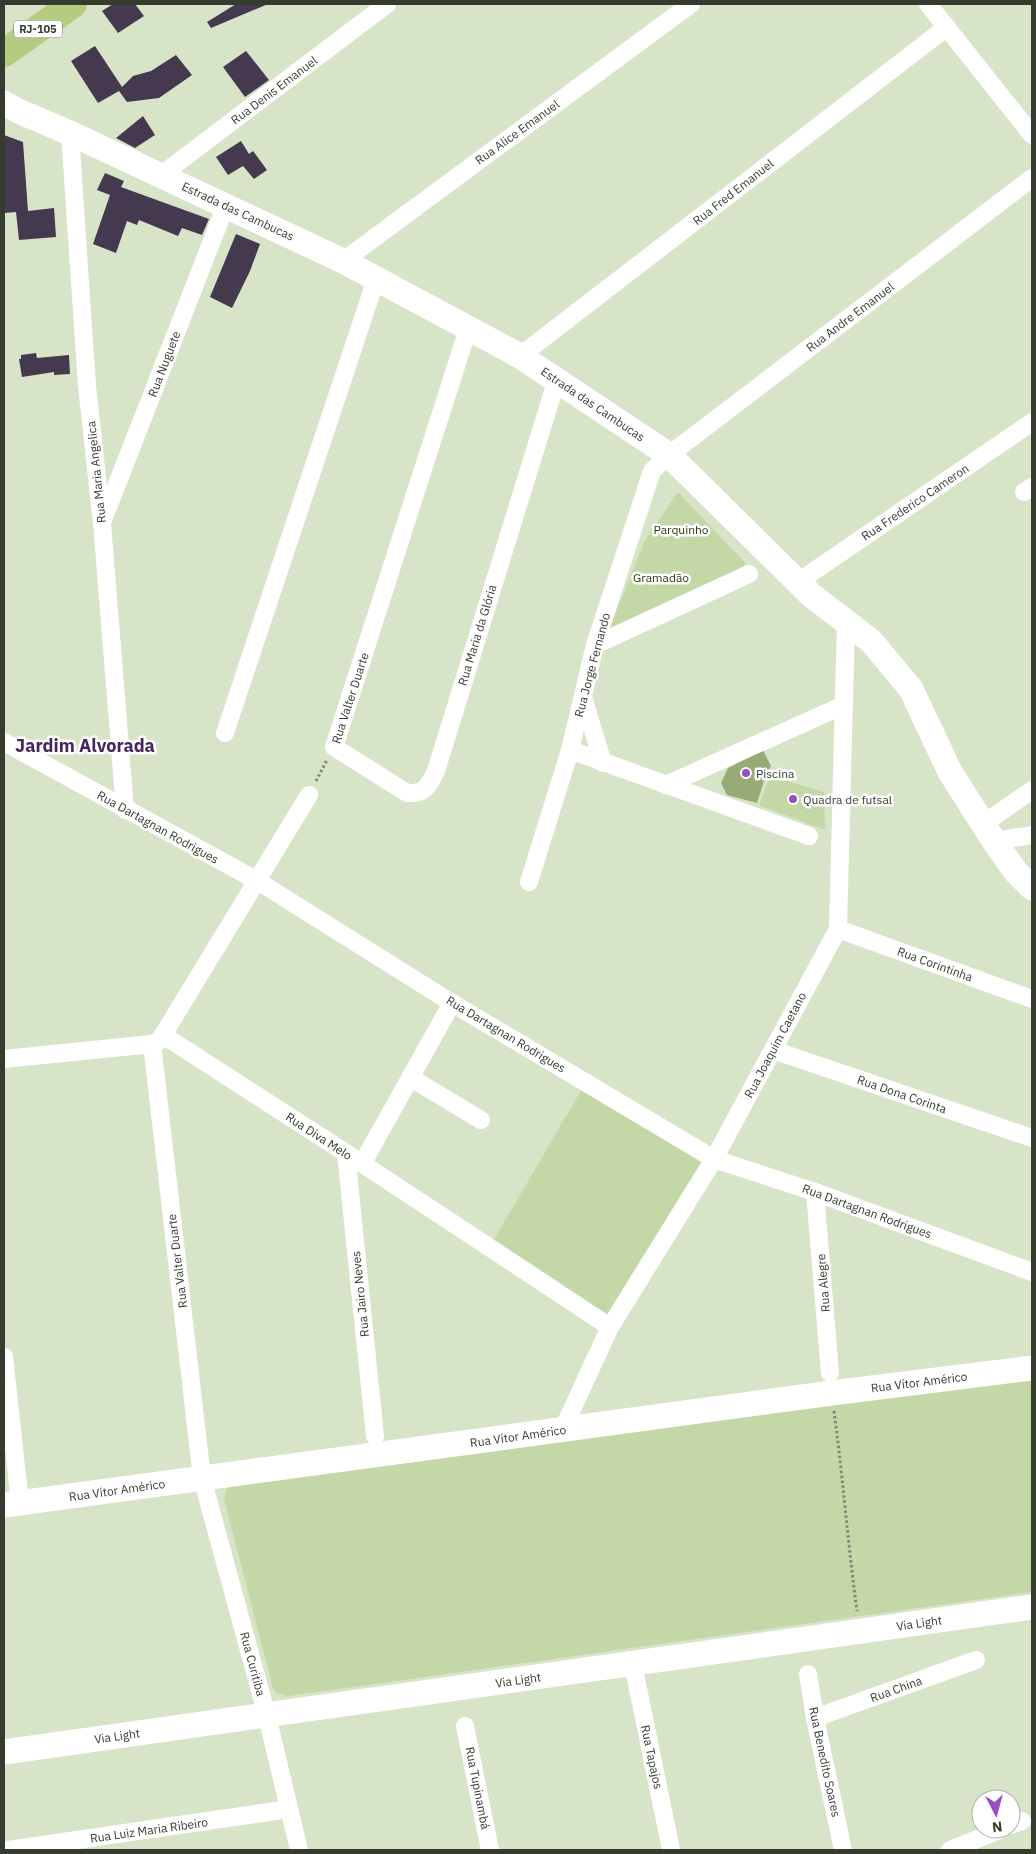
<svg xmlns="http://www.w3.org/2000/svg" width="1036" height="1854" viewBox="0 0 1036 1854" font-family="'IBM Plex Sans',sans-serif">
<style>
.green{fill:#c4d8a7}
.water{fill:#97ab76}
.building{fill:#45394f}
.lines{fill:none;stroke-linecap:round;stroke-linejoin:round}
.path{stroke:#7f8874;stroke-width:3;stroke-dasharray:2.5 2.5;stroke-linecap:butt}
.street{stroke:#fff;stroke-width:18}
.secondary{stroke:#fff;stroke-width:25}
.primary{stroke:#b5cb81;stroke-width:28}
.poi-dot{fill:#964fc2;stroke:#fff;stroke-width:2}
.labels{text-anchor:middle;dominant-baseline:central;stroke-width:5;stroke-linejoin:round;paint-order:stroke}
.shield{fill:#fff;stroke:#72766d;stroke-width:1}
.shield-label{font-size:11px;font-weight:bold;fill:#363b2f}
.street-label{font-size:12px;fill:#363b2f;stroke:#fff}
.park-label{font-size:12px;fill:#2b3910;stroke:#fff}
.poi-label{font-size:12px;fill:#363b2f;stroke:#fff;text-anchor:start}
.district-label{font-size:18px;font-weight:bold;fill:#47255d;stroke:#fff}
</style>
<rect width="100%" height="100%" fill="#d8e4c7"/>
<g class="green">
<path d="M678 492 745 563 742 574 609 630 644 542Z"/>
<path d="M770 776 824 792 825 830 759 805Z"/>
<path d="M586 1082 714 1159 610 1327 489 1248Z"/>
<path d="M1032 1373V1592L288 1696 277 1693 273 1688 224 1499 227 1488 233 1479Z"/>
</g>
<path class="water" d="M763 750 771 766 765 778 757 803 727 795 721 783 728 768Z"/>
<g class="building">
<path d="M113 4H135L144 16 118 33 102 11Z"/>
<path d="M236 4H268L211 28 207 22Z"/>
<path d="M95 46 122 87 133 76 151 71 176 55 192 75 159 98 127 102 119 91 98 103 71 61Z"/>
<path d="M246 51 269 80 245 97 223 67Z"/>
<path d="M143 116 155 135 135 148 116 138Z"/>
<path d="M4 135 23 142 28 211 54 208 56 237 19 240 16 212 4 213Z"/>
<path d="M241 141 249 154 253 151 267 170 254 179 243 166 228 175 216 157Z"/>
<path d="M105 173 124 181 121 187 209 219 202 235 182 228 178 236 139 220 137 225 127 221 116 253 93 244 110 195 97 190Z"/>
<path d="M236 234 260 244 250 271 232 308 210 297Z"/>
<path d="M36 353 37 358 69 355 70 374 54 375V372L22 377 19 359H21V355Z"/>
</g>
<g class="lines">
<g class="path">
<path d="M316 781 327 760"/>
<path d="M834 1411C843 1478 848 1545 857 1611"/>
</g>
<g class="street">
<path d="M928 4 1032 135"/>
<path d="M70 133 87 386 102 523 125 810"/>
<path d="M160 176 387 4"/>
<path d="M343 261 691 4"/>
<path d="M468 329 334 747 407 793C426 794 428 786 436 771L557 379"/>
<path d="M520 356 947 27"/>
<path d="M1024 492 1032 487"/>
<path d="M103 520 226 205"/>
<path d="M798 582 1032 422"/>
<path d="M595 645 749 574"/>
<path d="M583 697 603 763"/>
<path d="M225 733 376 279"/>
<path d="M4 742 256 880 452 1003 714 1159 815 1192 1032 1272"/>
<path d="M570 750 809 836"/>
<path d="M666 785 844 705"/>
<path d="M983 824 1032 790"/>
<path d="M994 841 1032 835"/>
<path d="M529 882 570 750 595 645 652 471 669 455 1032 178"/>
<path d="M838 929 1032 999"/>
<path d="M163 1035 309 795"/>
<path d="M152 1044 202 1478 267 1716 299 1850"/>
<path d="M773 1050 1032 1138"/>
<path d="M4 1059 152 1044 159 1041 163 1035 346 1153 610 1327"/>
<path d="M411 1078 481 1120"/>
<path d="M346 1153 375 1436"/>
<path d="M362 1164 452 1003"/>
<path d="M815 1192 830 1373"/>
<path d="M4 1357 20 1503"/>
<path d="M563 1429 610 1327 714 1159 838 929 846 622"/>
<path d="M633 1664 671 1850"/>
<path d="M808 1674 815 1718 843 1850"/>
<path d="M815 1718 976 1660"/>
<path d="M465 1726 490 1850"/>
<path d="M1011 1825 1022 1821"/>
<path d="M8 1850 289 1809"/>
<path d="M950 1850 1002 1829"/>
</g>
<g class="secondary">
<path d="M4 103 18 111 70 133 343 261 520 356 669 455 811 595 871 641 911 689 950 772 994 841 1016 872 1032 888"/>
<path d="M4 1505 832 1393 1032 1368"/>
<path d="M4 1752 1032 1607"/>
</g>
<path class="primary" d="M4 53 73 4"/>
</g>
<g class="poi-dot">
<circle cx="746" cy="773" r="5"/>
<circle cx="793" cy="799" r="5"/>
</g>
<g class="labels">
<rect class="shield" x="14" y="20.5" width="48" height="17" rx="4"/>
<g class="shield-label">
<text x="38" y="29">RJ-105</text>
</g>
<g class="street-label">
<text transform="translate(274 90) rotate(-37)">Rua Denis Emanuel</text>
<text transform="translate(517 132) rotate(-36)">Rua Alice Emanuel</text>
<text transform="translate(733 192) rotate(-38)">Rua Fred Emanuel</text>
<text transform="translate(238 211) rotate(25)">Estrada das Cambucas</text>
<text transform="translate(850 317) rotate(-37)">Rua Andre Emanuel</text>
<text transform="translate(164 364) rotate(-69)">Rua Nuguete</text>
<text transform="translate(593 404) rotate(34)">Estrada das Cambucas</text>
<text transform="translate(96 472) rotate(-96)">Rua Maria Angelica</text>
<text transform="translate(915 502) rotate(-34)">Rua Frederico Cameron</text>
<text transform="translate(477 635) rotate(-73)">Rua Maria da Glória</text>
<text transform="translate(592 665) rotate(-75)">Rua Jorge Fernando</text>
<text transform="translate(350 698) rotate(-72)">Rua Valter Duarte</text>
<text transform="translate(158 827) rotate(29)">Rua Dartagnan Rodrigues</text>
<text transform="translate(935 964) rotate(20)">Rua Corintinha</text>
<text transform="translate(506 1034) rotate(31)">Rua Dartagnan Rodrigues</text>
<text transform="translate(775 1045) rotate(-62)">Rua Joaquim Caetano</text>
<text transform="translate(902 1094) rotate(19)">Rua Dona Corinta</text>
<text transform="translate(319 1136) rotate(33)">Rua Diva Melo</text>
<text transform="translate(867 1211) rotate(20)">Rua Dartagnan Rodrigues</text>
<text transform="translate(177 1261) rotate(-97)">Rua Valter Duarte</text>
<text transform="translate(823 1283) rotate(-95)">Rua Alegre</text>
<text transform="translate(360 1294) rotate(-96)">Rua Jairo Neves</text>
<text transform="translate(919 1382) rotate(-7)">Rua Vítor Américo</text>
<text transform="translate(518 1436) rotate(-8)">Rua Vítor Américo</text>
<text transform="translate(117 1490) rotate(-8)">Rua Vítor Américo</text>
<text transform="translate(919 1623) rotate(-8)">Via Light</text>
<text transform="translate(253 1664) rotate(75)">Rua Curitiba</text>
<text transform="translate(518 1680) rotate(-8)">Via Light</text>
<text transform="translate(896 1689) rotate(-20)">Rua China</text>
<text transform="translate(117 1736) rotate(-8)">Via Light</text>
<text transform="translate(652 1757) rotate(78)">Rua Tapajos</text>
<text transform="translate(825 1762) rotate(78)">Rua Benedito Soares</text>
<text transform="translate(478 1788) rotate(79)">Rua Tupinambá</text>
<text transform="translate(149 1830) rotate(-8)">Rua Luiz Maria Ribeiro</text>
</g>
<g class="park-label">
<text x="681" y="529">Parquinho</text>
<text x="661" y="577">Gramadão</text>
</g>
<g class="poi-label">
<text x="756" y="773">Piscina</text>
<text x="803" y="799">Quadra de futsal</text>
</g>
<g class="district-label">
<text x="85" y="745">Jardim Alvorada</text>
</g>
</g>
<rect width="1036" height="1854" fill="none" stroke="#363b2f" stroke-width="10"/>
<g transform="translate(996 1814) rotate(174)"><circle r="24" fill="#ffffff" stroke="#afb1ac"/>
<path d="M0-4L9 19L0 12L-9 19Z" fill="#964fc2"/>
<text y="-8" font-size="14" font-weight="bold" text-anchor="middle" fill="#363b2f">N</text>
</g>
</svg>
